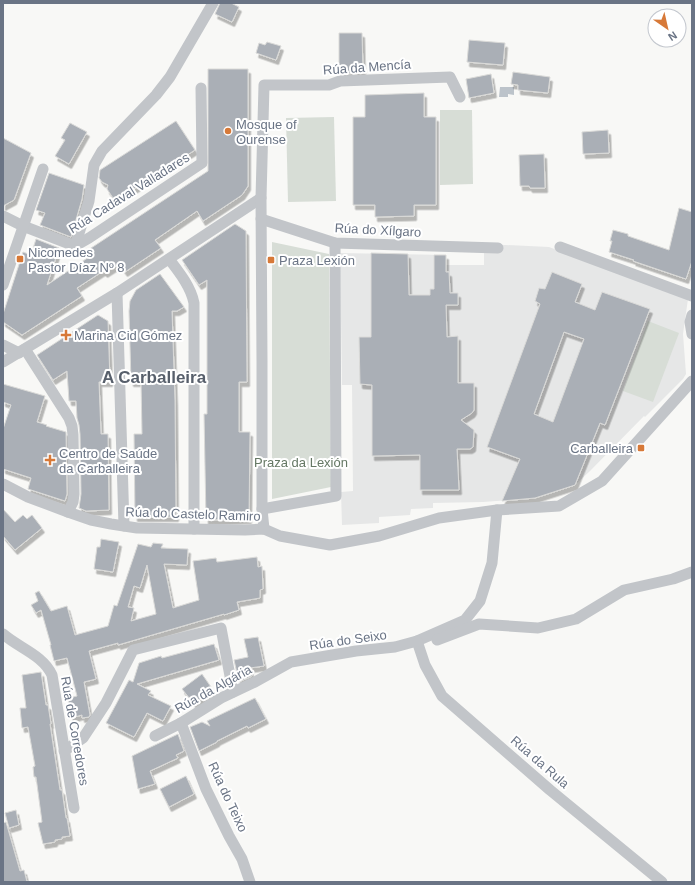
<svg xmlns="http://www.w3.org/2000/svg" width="695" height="885" viewBox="0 0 695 885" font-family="Helvetica,sans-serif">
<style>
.built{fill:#e6e7e7}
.green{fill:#d7ddd6}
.water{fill:#bcc3ca}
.building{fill:#aaafb6;stroke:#dadad8;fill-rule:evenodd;filter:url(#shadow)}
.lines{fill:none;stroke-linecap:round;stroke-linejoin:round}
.street{stroke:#c2c5c9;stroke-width:11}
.poi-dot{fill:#d77938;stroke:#fff;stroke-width:1.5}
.labels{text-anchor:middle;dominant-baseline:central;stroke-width:4;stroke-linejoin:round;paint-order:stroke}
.street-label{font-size:13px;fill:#6a7485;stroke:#fff}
.poi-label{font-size:13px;fill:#6a7485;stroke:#fff;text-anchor:start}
.park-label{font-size:13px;fill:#657864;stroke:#fff}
.district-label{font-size:17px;font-weight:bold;fill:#575f6b;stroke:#fff}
</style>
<defs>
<filter id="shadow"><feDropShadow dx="2.5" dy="4.5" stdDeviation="0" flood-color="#0004"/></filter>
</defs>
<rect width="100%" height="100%" fill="#f8f8f6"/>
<path class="built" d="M484 244 549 247 688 299 683 334 686 374 683 379 645 417 644 416 590 471 575 485 535 498 483 502 433 503V508L411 509 410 515 379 517V523L342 525 341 492 353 491 352 385H342L340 253 446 255V265H484Z"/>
<g class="green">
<path d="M440 110H472L473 184 440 185Z"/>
<path d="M334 117 336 201 288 202 286 118Z"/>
<path d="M272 242 329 254 331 487 272 499Z"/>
<path d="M648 321 679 333 653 402 623 391Z"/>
</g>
<path class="water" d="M500 87H514V95L508 94V97H499Z"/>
<g class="building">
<path d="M220 3H231L239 7 232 22 215 14Z"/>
<path d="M339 33H362L363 73 339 74Z"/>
<path d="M469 40 505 43 503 65 467 62Z"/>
<path d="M267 42 281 46 276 60 256 53 259 43 265 45Z"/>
<path d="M208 69H248V186L242 195 203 221 197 211 155 240 161 248 125 272 119 264 105 273 103 271 77 288 82 296 22 335 3 322V314L23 252 31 255 36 239 59 248 47 285 92 255 88 250 208 171Z"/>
<path d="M513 72 550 77 548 93 518 90V85L511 84Z"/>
<path d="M491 74 494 93 469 98 466 79Z"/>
<path d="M424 93V117H436V205H414V216L375 217V205H353V117H365V95Z"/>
<path d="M176 121 195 150 115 201 107 189 108 185 102 182 99 178 100 170Z"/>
<path d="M70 123 87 132 69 164 55 156 65 140 61 138Z"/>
<path d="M608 130 609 153 583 154 582 132Z"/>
<path d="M3 138 31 153 14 200 3 206Z"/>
<path d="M544 154 545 188H530L529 186H520L519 155Z"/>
<path d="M49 173 84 185 82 199 71 237 40 225 45 213 36 210Z"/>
<path d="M679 208 692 212V261L686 279 633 261 634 260 609 252 612 241H610L613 230 628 234V236L669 250Z"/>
<path d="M235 224 246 231 247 382H239V432H250L249 519 206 520 204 414H207V280L199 285 182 260Z"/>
<path d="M371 253 408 254 409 295H430V289H434V255H446V272H449L450 293H458V305H446L447 337 458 336V383H474V410L472 413 461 420 474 430 473 447 470 449H457L459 490H420V455L372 456V385L360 384 359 337H371Z"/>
<path d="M552 272 582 284 575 302 595 310 602 292 650 309 605 425 600 423 575 485 535 498 502 501 520 459 487 447 540 304 535 301 539 288 545 289ZM564 332 584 339 553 422 534 414Z"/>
<path d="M160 274 184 307 177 311H172L175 401 176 517H135L134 434H142L141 382H131L129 311 130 301 136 290Z"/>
<path d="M98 315 108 321 110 382H99L101 434H108L109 510 86 511 79 508 81 494 80 434 79 425 77 418 76 401H69L67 371 53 380 37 355Z"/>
<path d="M3 384 45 396 37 422 47 425 46 426 66 432 67 494 65 501 28 489 31 478 3 469V429L11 405 3 402Z"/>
<path d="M3 509 15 522 23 515 27 519 32 515 42 528 15 550 3 536Z"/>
<path d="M101 539 119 542 113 572 94 569 97 547H100Z"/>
<path d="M153 543 163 544 161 548 188 549 187 565 164 564 173 608 199 600 193 561 216 558 217 562 257 557 258 567 262 566 263 589 260 590V598L237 602 239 610 224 615V614L118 645V643L89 651 96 679 84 682 90 715 89 717 82 718V715L71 718 68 698 77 696 67 658 54 661 50 645H51L41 610 36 613 31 605 38 601 35 593 39 591 51 611 67 606 75 635 108 626 114 605 117 606 138 544 151 547ZM147 565 156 614 131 621 134 608 128 607 134 586 140 588Z"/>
<path d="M258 637 264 666 250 668 252 676 239 682 234 660 248 657 244 639Z"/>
<path d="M214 644 219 660 137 684 151 691 148 695 171 706 163 721 147 713 134 737 106 723 129 680 133 682 139 663 161 656 162 658Z"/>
<path d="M41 672 46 705H48L51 724H50L60 790H62L66 818H67L70 836 62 837V839L55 840V842L43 844 38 823 42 822 36 777H34L33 767 35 766 28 727 22 728 20 708H26L22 675Z"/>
<path d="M202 674 213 690 194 704 182 689Z"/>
<path d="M255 698 266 719 248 728 247 726 217 741V742L199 751 190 727 202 722 210 726 207 721Z"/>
<path d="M178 734 184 751 176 755 178 758 150 771 155 784 138 789 132 756Z"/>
<path d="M186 776 194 794 169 807 160 789Z"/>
<path d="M16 810 19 825 9 828 5 813Z"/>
<path d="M6 822 20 871 24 870 27 882H3V823Z"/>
</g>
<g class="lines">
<g class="street">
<path d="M3 216 23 226 75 246 89 238 202 163 201 88"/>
<path d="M261 219 335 243 498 248"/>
<path d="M75 246 89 201 94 165 102 151 156 95 170 77 213 3"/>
<path d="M560 247 692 296"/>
<path d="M169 259C179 272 191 287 194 303V529"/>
<path d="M3 285 43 169"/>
<path d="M117 293 124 526"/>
<path d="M692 315 690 322 692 334"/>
<path d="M3 345 19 353"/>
<path d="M25 349 69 418 72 426 73 435 74 494 73 502 68 512"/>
<path d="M3 362 117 293 261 198"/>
<path d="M3 484 28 497 68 512 91 520 111 524 137 528 245 530 264 529 280 536 330 545 379 536 439 518 497 510 559 506 602 481 692 381"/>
<path d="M262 509 336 496 335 243"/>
<path d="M497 510 492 563 480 601 465 620 417 641 425 665 442 696 550 790 662 882"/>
<path d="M264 529 262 509V362L261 198 264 85H329L340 81 450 77 460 97"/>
<path d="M3 634C19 648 43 655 52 675L74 808"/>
<path d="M437 640 479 624 538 628 576 619 624 590 673 579 692 572"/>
<path d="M181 723 206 789 229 836 242 859 250 882"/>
<path d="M155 736 181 723 221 698 255 682 291 662 356 651 395 647 417 641"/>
<path d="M64 751 83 738 106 703 133 650 221 628 233 692"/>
</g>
</g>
<g class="poi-dot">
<circle cx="228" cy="131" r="4"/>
<rect x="16" y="255" width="8" height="8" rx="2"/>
<rect x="267" y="256" width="8" height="8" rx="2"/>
<path d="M64 329h4v4h4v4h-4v4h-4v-4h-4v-4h4z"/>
<rect x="637" y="444" width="8" height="8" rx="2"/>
<path d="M48 454h4v4h4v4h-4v4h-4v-4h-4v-4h4z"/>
</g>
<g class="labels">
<g class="street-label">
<text transform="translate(367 67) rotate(-4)">Rúa da Mencía</text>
<text transform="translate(129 193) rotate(-32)">Rúa Cadaval Valladares</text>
<text transform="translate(378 230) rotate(3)">Rúa do Xílgaro</text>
<text transform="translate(193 514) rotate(2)">Rúa do Castelo Ramiro</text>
<text transform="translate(348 640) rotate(-8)">Rúa do Seixo</text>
<text transform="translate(213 689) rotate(-29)">Rúa da Algária</text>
<text transform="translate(75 731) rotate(80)">Rúa de Corredores</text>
<text transform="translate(540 762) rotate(41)">Rúa da Rula</text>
<text transform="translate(228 797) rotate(65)">Rúa do Teixo</text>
</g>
<g class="poi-label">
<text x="236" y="124">Mosque of<tspan x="236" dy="15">Ourense</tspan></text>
<text x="28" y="252">Nicomedes<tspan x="28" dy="15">Pastor Díaz Nº 8</tspan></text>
<text x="279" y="260">Praza Lexión</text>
<text x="74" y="335">Marina Cid Gómez</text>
<text x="633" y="448" text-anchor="end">Carballeira</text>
<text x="59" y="453">Centro de Saúde<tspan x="59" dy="15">da Carballeira</tspan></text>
</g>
<g class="park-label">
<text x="301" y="462">Praza da Lexión</text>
</g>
<g class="district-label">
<text x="154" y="377">A Carballeira</text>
</g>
</g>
<rect width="695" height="885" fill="none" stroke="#6a7485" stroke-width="8"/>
<g transform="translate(667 28) rotate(146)"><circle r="19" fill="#ffffff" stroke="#c3c7ce"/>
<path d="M0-3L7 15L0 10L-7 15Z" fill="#d77938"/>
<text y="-6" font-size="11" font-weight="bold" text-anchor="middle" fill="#6a7485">N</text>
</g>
</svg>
